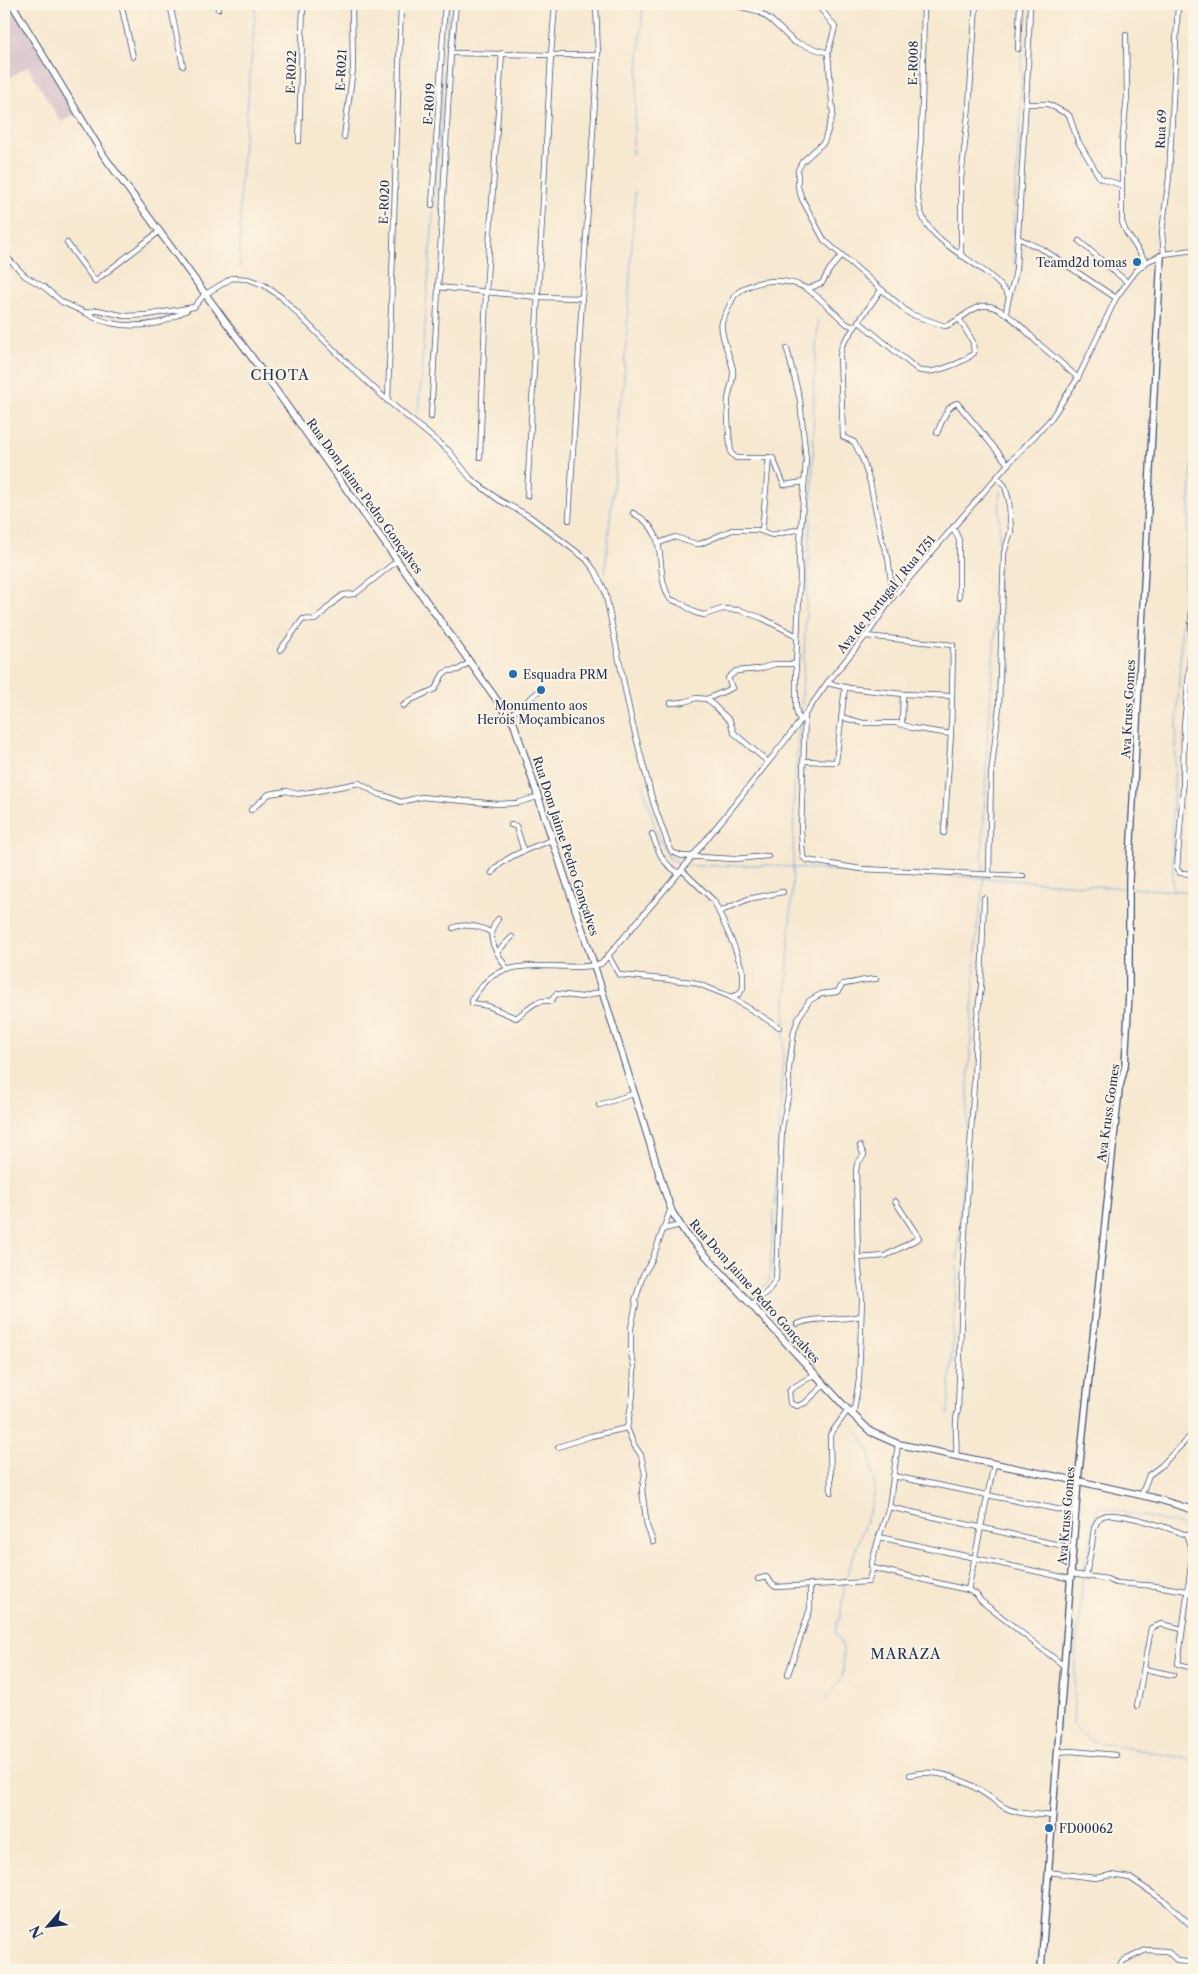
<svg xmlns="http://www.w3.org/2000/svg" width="1198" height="1974" viewBox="0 0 1198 1974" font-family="'Libre Caslon Text',serif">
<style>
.industrial{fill:#d2bdc8}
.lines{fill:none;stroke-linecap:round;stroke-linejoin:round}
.stream{stroke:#71aae1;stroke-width:1}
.minor-casing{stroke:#3c4b6f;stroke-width:6}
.tertiary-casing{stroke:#3c4b6f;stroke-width:8}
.secondary-casing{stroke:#3c4b6f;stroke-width:8}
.minor{stroke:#fff;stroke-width:4.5}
.tertiary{stroke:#fff;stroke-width:5.5}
.secondary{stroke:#fff;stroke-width:6}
.poi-dot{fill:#1f6fb2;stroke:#fcf5e5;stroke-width:2}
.labels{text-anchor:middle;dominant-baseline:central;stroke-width:4;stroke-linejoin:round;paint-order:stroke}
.street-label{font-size:12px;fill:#1b2f5e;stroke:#fcf5e5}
.poi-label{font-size:12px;fill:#1b2f5e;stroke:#fcf5e5;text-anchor:start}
.neighbourhood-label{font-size:14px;letter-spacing:1px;fill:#1b2f5e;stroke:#fcf5e5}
</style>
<rect width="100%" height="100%" fill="#fcf5e5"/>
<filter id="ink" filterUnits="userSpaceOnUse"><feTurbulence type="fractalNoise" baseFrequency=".02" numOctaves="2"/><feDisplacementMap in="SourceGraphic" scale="10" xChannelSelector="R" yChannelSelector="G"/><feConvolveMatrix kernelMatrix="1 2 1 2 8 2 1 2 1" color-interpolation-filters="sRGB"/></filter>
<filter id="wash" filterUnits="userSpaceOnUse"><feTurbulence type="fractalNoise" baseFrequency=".0096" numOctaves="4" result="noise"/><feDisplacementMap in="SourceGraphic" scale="20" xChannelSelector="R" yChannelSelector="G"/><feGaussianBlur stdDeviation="1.12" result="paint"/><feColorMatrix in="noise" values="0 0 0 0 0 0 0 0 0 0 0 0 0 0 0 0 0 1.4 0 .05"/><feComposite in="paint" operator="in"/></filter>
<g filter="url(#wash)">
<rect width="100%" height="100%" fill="#f7e8d0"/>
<path class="industrial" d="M4 4H13L75 114 61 122 28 67 4 80Z"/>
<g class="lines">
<g class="stream">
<path d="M1021 101 1023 4"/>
<path d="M632 154 643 4"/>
<path d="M1014 264V215L1021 105"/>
<path d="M240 267V190L256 4"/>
<path d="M418 415 449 4"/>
<path d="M605 572 614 478 618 408 623 394 635 192"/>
<path d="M801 717 813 469 814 383 818 320"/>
<path d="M643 785 655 827 668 857 684 866"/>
<path d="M688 866 767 865 856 873 923 874 1125 888"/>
<path d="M1132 888 1194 892"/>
<path d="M1173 891 1172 825 1182 618 1194 440"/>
<path d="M775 1205 793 869 794 787 799 728"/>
<path d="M751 1296 769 1282 774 1210"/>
<path d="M948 1415 965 1142 977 929 984 878 982 856 988 729 997 608 1000 492"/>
<path d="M1083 1573 1097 1506 1178 1524 1194 1532"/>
<path d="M1083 1577 1076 1648 1073 1725 1091 1741 1194 1760"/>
<path d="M826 1699 842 1677 843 1672V1648L836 1633 837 1622 840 1619 845 1580 872 1504 875 1489 869 1448 858 1432"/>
</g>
</g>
</g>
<g filter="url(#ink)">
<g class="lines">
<defs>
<g id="minor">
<path d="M121 4 133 57"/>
<path d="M170 4 183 66"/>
<path d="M217 4 218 9"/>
<path d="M555 4 551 55H598"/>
<path d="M729 4 758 11 772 21 794 42 828 53"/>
<path d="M817 4 835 27 828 53 833 114 824 142 802 162 798 170V187L802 199 824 240 910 314 945 326C960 322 969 308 982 306 1001 302 1027 333 1039 344 1052 355 1065 366 1078 378"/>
<path d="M924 4C923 47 923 90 921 133 921 152 916 171 917 190 918 203 920 216 928 226 949 254 990 267 1008 295"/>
<path d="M1126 35 1127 97 1122 144V222L1126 232 1146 262"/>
<path d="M1018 49 1020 4"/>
<path d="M451 53 551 55 527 496"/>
<path d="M1026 104H1048L1069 115 1078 141 1100 178 1121 185"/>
<path d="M344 137 353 69 352 4"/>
<path d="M299 141 303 4"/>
<path d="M432 205 445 4"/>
<path d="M1018 238 1044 250 1116 298"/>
<path d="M1079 241 1127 282"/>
<path d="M67 243 95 281 160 231"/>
<path d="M4 254 25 276 44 287 62 302 86 313 98 310 125 316 147 315 194 307 204 295 232 278 248 279 264 285 281 297 351 367 388 401 449 451 471 479 499 500 529 516 586 559 595 571 605 591 631 718 653 802 668 844 672 852 682 856 734 859 768 856"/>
<path d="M1164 254 1162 232 1169 177 1178 4"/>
<path d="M961 256V179L969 106 976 4"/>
<path d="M438 287 537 297 582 298 569 520"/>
<path d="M808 289 822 283 830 269 842 255"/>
<path d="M881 290 842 345 840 356 843 437 854 442 862 458 870 482 882 541 888 557 893 597"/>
<path d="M582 298 598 55 596 4"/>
<path d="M86 313C106 326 135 328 158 323 168 321 178 314 187 310"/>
<path d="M1006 314C1007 297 1014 285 1016 269L1028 66 1030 4"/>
<path d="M858 321 918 370C931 376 965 362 974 353L973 342 960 320"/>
<path d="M787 349 800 400 806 460 799 556 800 575 796 664V706L797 714 800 720"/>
<path d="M388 401 401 4"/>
<path d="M431 417 451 53 456 4"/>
<path d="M937 433C941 424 947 405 957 403L1008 464"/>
<path d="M480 457 486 292 502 53"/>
<path d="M804 482 784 485 773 458H736L731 453C729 436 727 417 728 400 729 390 734 380 733 370 731 358 719 333 722 322 723 319 734 296 735 295 752 278 788 277 807 289 821 298 834 313 847 324L854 327"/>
<path d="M633 513C673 533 652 569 670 599L682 604 696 613 704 615 722 609 739 610 762 618 797 636"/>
<path d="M953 527 959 540V597"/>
<path d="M762 531 769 457"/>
<path d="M659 543 675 537 696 544H700L732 530H758L772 535 800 529"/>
<path d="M1194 583 1192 599 1190 665 1184 726 1183 789 1177 869 1180 873 1194 874"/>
<path d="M866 636 953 645 952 696 903 694"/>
<path d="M280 650 303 619 315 620 335 601 343 595 355 594 398 560"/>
<path d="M827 683 849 688 903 694 902 724"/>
<path d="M707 699 730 721 734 733 768 762"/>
<path d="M671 703 684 702 696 698 707 699 732 688 728 678 736 671 759 669 775 664H796"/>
<path d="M403 706 411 700 435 689 443 674 448 671 458 670 470 662"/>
<path d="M805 714 801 831 803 857 806 860 861 869 1023 876"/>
<path d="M509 716 539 691"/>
<path d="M841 717 863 723H897L912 728 951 734 944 833"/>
<path d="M951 734 952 696"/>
<path d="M804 761 836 762 845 687"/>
<path d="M1183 773 1194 783"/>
<path d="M251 810 269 794 287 791 297 794 312 792 359 783 378 794 389 797 401 802 421 797 498 804 517 803 537 797"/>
<path d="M511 825 516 826 524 851"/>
<path d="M652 834C659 852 661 863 679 873"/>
<path d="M682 870 714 901 734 946 743 972V988L739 994 731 997"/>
<path d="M492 873C503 856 534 847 552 840"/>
<path d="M989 875 991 775 999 707 1004 553 1011 531 1009 501 1005 486 997 477"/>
<path d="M719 912 748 899 783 892"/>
<path d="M498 919C483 938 497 952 508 970"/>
<path d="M453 928C462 923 481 926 490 932"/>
<path d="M497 952 512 937"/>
<path d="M608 955 619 975 693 982 729 996 779 1027"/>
<path d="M601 992 582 997 556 994 551 1001C533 999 529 1009 516 1018L488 1006 472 1003V999C478 990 489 976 500 972 530 959 570 972 601 964L679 873 735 804 796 727 827 683 869 632 893 597 1008 464 1050 420 1078 378 1116 298 1136 271 1146 262 1164 254 1194 250"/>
<path d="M599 1105 633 1094"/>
<path d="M664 1229 680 1225"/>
<path d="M858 1258 885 1256 919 1238 895 1201"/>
<path d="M751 1305 769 1290 776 1279 782 1128 789 1092V1068L794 1031 799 1017 809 1001 821 994 837 992 843 984C855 983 863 979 876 979"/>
<path d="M797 1324C817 1316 840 1321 861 1316"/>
<path d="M815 1374 791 1389 789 1392 790 1403 797 1406 805 1403 824 1385"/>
<path d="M853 1416 859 1380 862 1300 858 1258 856 1171 857 1164 864 1155 860 1146"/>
<path d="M558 1447 591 1436 627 1428"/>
<path d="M956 1456C958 1440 953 1425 958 1410L963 1265 974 1083 976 1026 981 987 984 898"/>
<path d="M893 1476 1076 1513"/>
<path d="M831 1492 830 1435 848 1410"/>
<path d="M1141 1496 1149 1475 1161 1466 1194 1432"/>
<path d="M889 1507 1073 1548"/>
<path d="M1186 1534 1193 1556"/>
<path d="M879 1537 1071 1579"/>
<path d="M653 1542 647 1526 642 1490 645 1474 641 1455 634 1445 627 1428 633 1395 634 1366 631 1353V1328L636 1304 635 1301 643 1275 652 1260 671 1208"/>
<path d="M1194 1554 1192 1558 1178 1664 1194 1668"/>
<path d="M873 1568 968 1590 976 1594 981 1601 1064 1666"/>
<path d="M1071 1574 1107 1579 1116 1583 1156 1586 1187 1591"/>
<path d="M1086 1576C1087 1567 1090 1558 1091 1550 1094 1538 1091 1526 1101 1517 1113 1508 1181 1531 1194 1539"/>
<path d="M758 1579 766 1577 773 1585 776 1587 868 1582 873 1568 871 1566 879 1537 889 1507 898 1444"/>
<path d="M968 1590 994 1464"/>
<path d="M1144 1669 1173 1675"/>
<path d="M788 1674 810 1609V1584"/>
<path d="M1137 1706 1151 1628 1161 1624 1182 1629"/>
<path d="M1057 1752 1071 1751 1116 1755"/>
<path d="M910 1775C938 1767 965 1780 987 1795 993 1799 1000 1805 1006 1808 1020 1815 1038 1814 1053 1816"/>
<path d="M1048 1872 1095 1878 1112 1875 1130 1878 1166 1902 1194 1928"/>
<path d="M1117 1970 1123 1961 1146 1950 1167 1951 1178 1961 1194 1963"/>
</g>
<path id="tertiary" d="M1041 1970 1078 1481 1119 1090 1125 1066 1129 993V879L1161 256"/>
<path id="secondary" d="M12 4 104 156 267 378 514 724 594 965 666 1195 672 1212 686 1234 848 1410 871 1432 898 1444 1078 1481 1154 1498 1194 1510"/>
</defs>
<use href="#minor" class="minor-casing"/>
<use href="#tertiary" class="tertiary-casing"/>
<use href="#secondary" class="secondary-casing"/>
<use href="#minor" class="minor"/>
<use href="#tertiary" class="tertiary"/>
<use href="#secondary" class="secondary"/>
</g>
</g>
<g class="poi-dot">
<circle cx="1137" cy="262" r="5"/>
<circle cx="513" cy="674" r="5"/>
<circle cx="541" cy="690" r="5"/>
<circle cx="1049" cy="1828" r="5"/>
</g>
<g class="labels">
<g class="street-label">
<text transform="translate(913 63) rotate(-89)">E-R008</text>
<text transform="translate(341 70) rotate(-87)">E-R021</text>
<text transform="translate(291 72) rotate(-88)">E-R022</text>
<text transform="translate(429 104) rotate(-86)">E-R019</text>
<text transform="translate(1161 129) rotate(-87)">Rua 69</text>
<text transform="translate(384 202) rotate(-88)">E-R020</text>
<text transform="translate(365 496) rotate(54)">Rua Dom Jaime Pedro Gonçalves</text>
<text transform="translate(886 594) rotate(-51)">Ava de Portugal / Rua 1751</text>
<text transform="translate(1128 709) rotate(-87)">Ava Kruss Gomes</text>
<text transform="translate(566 846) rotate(72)">Rua Dom Jaime Pedro Gonçalves</text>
<text transform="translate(1108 1113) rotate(-82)">Ava Kruss Gomes</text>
<text transform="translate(755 1291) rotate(48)">Rua Dom Jaime Pedro Gonçalves</text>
<text transform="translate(1066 1516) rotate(-85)">Ava Kruss Gomes</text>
</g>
<g class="poi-label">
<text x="1127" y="262" text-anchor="end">Teamd2d tomas</text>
<text x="523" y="674">Esquadra PRM</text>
<text x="541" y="705" text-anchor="middle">Monumento aos<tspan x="541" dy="14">Heróis Moçambicanos</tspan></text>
<text x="1059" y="1828">FD00062</text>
</g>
<g class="neighbourhood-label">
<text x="280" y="375">CHOTA</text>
<text x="906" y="1654">MARAZA</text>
</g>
</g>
<rect width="1198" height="1974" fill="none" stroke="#fcf5e5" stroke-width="20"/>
<g transform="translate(48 1926) rotate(242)" stroke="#fcf5e5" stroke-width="4" paint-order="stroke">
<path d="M0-4L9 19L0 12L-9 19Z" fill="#1b2f5e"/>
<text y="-8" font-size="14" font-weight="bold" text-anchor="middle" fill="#1b2f5e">N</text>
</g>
</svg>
